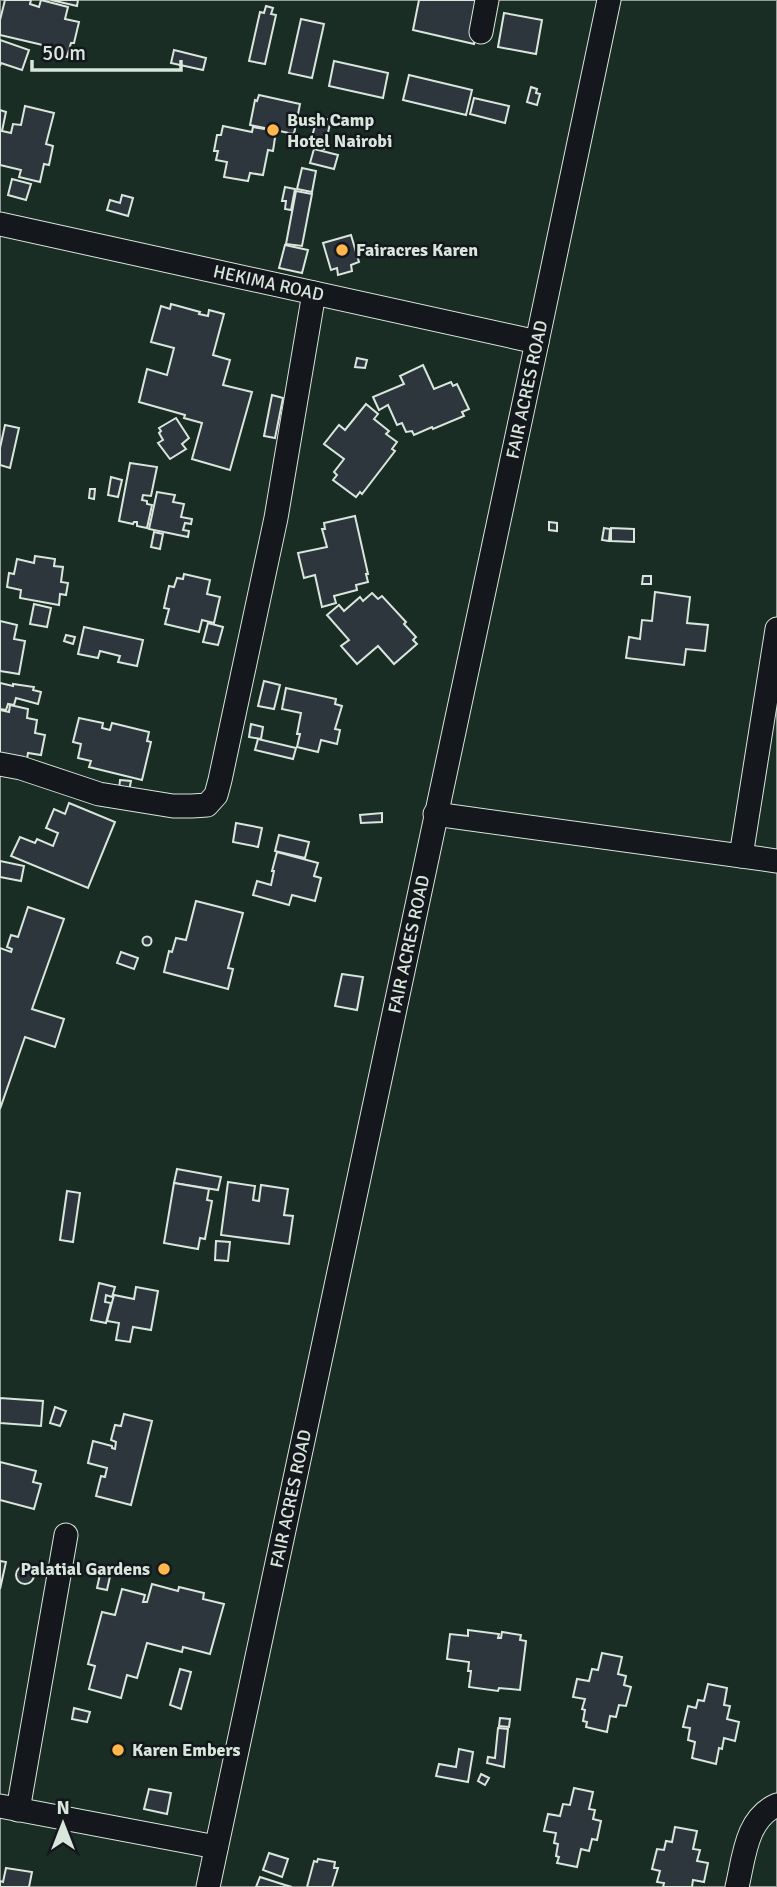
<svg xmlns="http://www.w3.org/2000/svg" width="777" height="1887" viewBox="0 0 777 1887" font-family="Signika,sans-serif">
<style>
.green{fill:#1a2d24;stroke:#939e99;stroke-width:2}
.building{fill:#2c363c;stroke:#d8e6dc;stroke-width:2}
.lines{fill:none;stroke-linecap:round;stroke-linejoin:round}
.minor-casing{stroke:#d8e6dc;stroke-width:25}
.minor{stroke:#14181c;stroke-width:23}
.poi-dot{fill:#ffb74d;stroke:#14181c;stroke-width:2.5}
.labels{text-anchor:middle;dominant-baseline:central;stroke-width:5;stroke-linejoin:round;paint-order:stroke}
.poi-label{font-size:18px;font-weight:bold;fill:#d8e6dc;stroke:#14181c;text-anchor:start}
.street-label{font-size:18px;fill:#d8e6dc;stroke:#14181c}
</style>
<rect width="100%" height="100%" fill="#14181c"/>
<rect class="green" x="0" y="0" width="777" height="1887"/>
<g class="building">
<path d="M5 0H31L30 4 39 7 41 0 68 7 65 19 79 22 74 43H71L67 57 45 51 47 46 0 35V20Z"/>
<path d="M51 0H78L77 6Z"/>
<path d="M419 0H484L474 44 413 30Z"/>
<path d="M266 6 273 8 271 14 276 15 265 64 249 61 260 12 264 13Z"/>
<path d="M504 13 542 20 536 54 498 47Z"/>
<path d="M301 19 324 24 312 78 289 73Z"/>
<path d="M0 40 29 50 22 70 1 63 0 66Z"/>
<path d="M174 50 206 58 203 70 171 63Z"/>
<path d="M334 61 388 73 383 98 329 86Z"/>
<path d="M409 75 472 90 466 115 403 100Z"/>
<path d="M531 87 537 89 536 93 540 94 537 105 527 102Z"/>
<path d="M259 95 300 104 294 134 250 125 255 100 257 101Z"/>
<path d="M474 98 509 106 505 123 470 114Z"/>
<path d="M25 106 54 113 46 144 53 146 49 165 44 164 40 182 19 177 21 170 0 165V110L6 112 2 131 11 133 13 124 21 125Z"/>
<path d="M317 117 331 120 324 149 310 145Z"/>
<path d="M223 126 252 132 253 127 276 131 273 151 268 150 263 175 250 173 248 181 224 177 227 162 216 160 218 151H214L217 135H221Z"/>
<path d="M314 149 338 155 334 169 310 163Z"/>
<path d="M302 168 316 171 312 192 297 189Z"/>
<path d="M12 179 31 184 26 200 8 195Z"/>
<path d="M285 187 295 189 291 210 285 209 286 201H282Z"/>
<path d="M296 191 312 194 302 246 286 244Z"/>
<path d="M122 195 133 198 128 216 107 210 110 200 120 203Z"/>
<path d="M351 235 359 262 351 265 352 271 338 275 337 268 331 270 323 243Z"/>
<path d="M285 245 308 250 302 273 279 268Z"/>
<path d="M171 304 200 312 199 314 208 316 209 310 224 314 213 355 230 360 223 385 252 392 230 470 192 459 202 423 184 418 185 415 139 402 147 369 167 375 174 348 151 342 161 306 170 309Z"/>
<path d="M357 358 367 360 365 368 355 367Z"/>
<path d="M423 365 434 389 451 382 453 386 457 384 469 409 462 412 464 416 433 429 432 427 414 435 412 431 406 432 402 423 397 425 388 405 379 410 373 397 404 384 400 376Z"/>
<path d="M272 395 283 398 275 438 264 436Z"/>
<path d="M366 404 378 414 374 419 389 431 386 434 397 442 392 449 395 451 362 494 360 492 356 497 333 480 337 475 334 472 344 459 324 444 339 425 345 430Z"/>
<path d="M176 418 189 438 182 444 186 449 170 459 158 443 163 440 159 433 161 431 159 428Z"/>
<path d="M5 425 19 428 10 468 0 465V448Z"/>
<path d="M130 463 157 467 151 496 143 495 142 500 147 501V504L152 505 147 528 137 526V522H134L133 524 119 521Z"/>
<path d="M111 477 122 480 118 497 108 495Z"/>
<path d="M90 489H95L94 499 89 498Z"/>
<path d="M157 492 175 495 173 502 184 504 181 517 192 519 191 524 185 523 183 530 189 531 188 537 149 529Z"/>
<path d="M355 516 368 574H366L368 582 356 585 357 590 334 596 336 603 322 607 315 575 304 578 298 553 327 547 322 529H325L324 523Z"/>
<path d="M549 522 557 523V531L549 530Z"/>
<path d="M604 528 610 529 609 541 602 540Z"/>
<path d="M611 528 634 529V542L611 541Z"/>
<path d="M154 532 163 534 160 549 151 547Z"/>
<path d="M35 556 55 559 54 566 63 567 61 582 68 583 66 595 60 594 59 605 20 598 21 590 7 587 9 573 14 574 17 559 34 563Z"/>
<path d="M184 574 210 580 207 594 220 597 214 623 202 620 199 632 165 624 169 609 164 608 169 586 174 587 177 578 183 579Z"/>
<path d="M643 576H651V584H642Z"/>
<path d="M655 592 690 597 687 623 708 625 705 651 686 649 684 665 626 658 629 637 640 639 642 620 652 621Z"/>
<path d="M372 593 378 599 382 596 406 622 404 624 416 637 413 640 417 644 394 664 378 646 357 664 341 646 349 640 327 615 339 605 344 611 360 597 363 601Z"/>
<path d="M34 604 51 608 47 627 30 624Z"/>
<path d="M0 621 17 625 14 639 25 641 19 674 0 671Z"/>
<path d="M208 623 223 627 218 645 203 642Z"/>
<path d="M84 627 143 640 137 666 118 662 120 656 100 651 98 658 78 654Z"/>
<path d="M66 635 75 637 73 644 64 641Z"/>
<path d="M264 681 280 685 274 709 258 706Z"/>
<path d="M0 683 13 686V684L34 687 33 690 41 692 38 704 16 698 14 705 8 704 6 710 0 709Z"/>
<path d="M286 688 336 699 335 704 342 706 335 729 340 730 337 744 321 740 318 752 297 747 300 734H297L301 713 282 709Z"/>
<path d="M10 705 28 709 27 718 37 720 35 733 45 735 41 755 28 753 26 765 0 754V710L9 712Z"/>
<path d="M79 718 103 723 102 728 110 730 112 723 149 732 147 741 151 742 142 780 89 767 91 761 78 758 81 744 73 742Z"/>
<path d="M251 724 263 727 261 739 249 737Z"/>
<path d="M258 739 296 748 293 759 255 750Z"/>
<path d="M120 780 131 781 129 791 119 790Z"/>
<path d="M69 803 115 822 88 888 11 856 20 837 35 843 37 839 53 846 58 833 46 828 54 809 65 814Z"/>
<path d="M382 813V822L361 823 360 815Z"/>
<path d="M236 823 262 828 258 847 233 842Z"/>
<path d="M279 835 309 842 305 858 275 851Z"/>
<path d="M277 852 318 863 314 876 321 878 315 901 292 895 289 905 253 895 257 881 271 885 274 871H272Z"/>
<path d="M0 861 24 866 21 881 0 877Z"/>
<path d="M196 901 243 913 228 968 233 969 228 989 164 972 169 951 172 952 176 938 186 940Z"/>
<path d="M28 907 64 919 32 1009 64 1019 55 1047 25 1037 0 1109V948L11 952 12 949 7 947 11 935 18 937Z"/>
<circle cx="147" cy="941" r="4.5"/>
<path d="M121 952 138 958 134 969 117 963Z"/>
<path d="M342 974 363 977 357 1010 335 1006Z"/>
<path d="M177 1169 221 1177 218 1190 174 1183Z"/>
<path d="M228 1182 255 1186 253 1200 259 1201 261 1185 288 1189 284 1215 293 1216 289 1244 221 1235Z"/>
<path d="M174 1183 209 1189 207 1200 212 1201 205 1239 200 1238 198 1249 164 1243Z"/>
<path d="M67 1191 80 1193 73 1242 60 1240Z"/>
<path d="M216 1241 230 1242 228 1261 215 1260Z"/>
<path d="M99 1283 115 1287 112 1297 106 1295 105 1302 111 1303 106 1323 91 1320Z"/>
<path d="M136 1287 158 1291 151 1330 133 1327 130 1342 116 1340 119 1323 107 1321 114 1295 134 1299Z"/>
<path d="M0 1398 43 1401 41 1426 0 1423Z"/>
<path d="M55 1407 66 1411 60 1426 50 1423Z"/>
<path d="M124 1414 152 1421 131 1505 96 1496 101 1476 105 1477 107 1468 88 1463 93 1441 112 1446V1448L115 1449 116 1442 111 1440 115 1425 121 1426Z"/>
<path d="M0 1462 36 1471 33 1482 41 1484 34 1509 0 1500Z"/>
<path d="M0 1561 6 1562 0 1589Z"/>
<circle cx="25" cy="1575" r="9"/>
<path d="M101 1570 111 1572 107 1590 97 1588Z"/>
<path d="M152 1584 178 1591 179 1587 204 1593 203 1599 224 1604 210 1654 183 1647 182 1652 147 1643 137 1678 127 1675 121 1698 89 1689 95 1666 88 1664 102 1612 115 1615 122 1589 145 1595 143 1602H147Z"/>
<path d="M468 1630 499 1634 498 1638H501L502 1632 521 1635 520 1640 526 1641 520 1690 499 1688 498 1691 469 1687 471 1671H468L469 1662 447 1659 450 1634 468 1636Z"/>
<path d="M602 1653 622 1657 618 1674 626 1676 624 1685 631 1687 626 1706 619 1705 616 1717 610 1716 607 1732 586 1727 587 1722 583 1721 585 1710 582 1709 585 1699 573 1697 577 1679 589 1681 592 1669 598 1670Z"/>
<path d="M180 1669 191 1672 181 1709 170 1705Z"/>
<path d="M708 1684 727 1688 724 1705 730 1706 727 1719 739 1722 735 1741 724 1738 722 1749 719 1748 716 1764 692 1758 695 1742 688 1740 690 1728 683 1727 688 1706 696 1708 698 1700 704 1701Z"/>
<path d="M74 1708 90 1712 87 1722 72 1719Z"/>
<path d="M500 1718 510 1719 509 1727 499 1726Z"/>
<path d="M498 1728 508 1729 504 1767 487 1763 488 1757 495 1758Z"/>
<path d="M459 1749 473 1752 468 1782 436 1776 439 1764 456 1767Z"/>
<path d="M481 1774 489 1778 485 1785 478 1781Z"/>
<path d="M574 1788 593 1792 589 1809 595 1810 593 1819 601 1821 597 1840 592 1839 589 1851 581 1849 577 1867 557 1863 559 1857 556 1856 558 1844 554 1843 556 1833 544 1831 548 1814 560 1816 563 1804 570 1805Z"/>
<path d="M149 1789 171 1793 167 1814 144 1809Z"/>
<path d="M675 1827 697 1831 693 1849 700 1850 697 1861 708 1863 704 1882 693 1880 692 1887H663L664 1883 657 1882 660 1871 652 1869 657 1849 664 1850 666 1841 672 1842Z"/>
<path d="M269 1853 288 1859 282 1877 263 1870Z"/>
<path d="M318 1859 335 1862 334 1868H338L332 1887H307L314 1861 317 1862Z"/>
<path d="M6 1868 32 1872 29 1887H0V1881L3 1882Z"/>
<path d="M260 1877 285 1885 292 1887H256Z"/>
</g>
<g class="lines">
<defs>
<g id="minor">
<path d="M481 32 487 0"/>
<path id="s1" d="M0 224 537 342"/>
<path d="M0 764 21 768 99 794 173 806H192L207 805 216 795 220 780 276 518 314 293"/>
<path d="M435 814 777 861"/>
<path d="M741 856 777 629"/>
<path d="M0 1806 216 1847"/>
<path d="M18 1810 66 1535"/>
<path id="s2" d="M208 1887 537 342 609 0"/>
<path d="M737 1887C744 1858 746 1818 777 1805"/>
</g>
</defs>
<use href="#minor" class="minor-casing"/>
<use href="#minor" class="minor"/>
</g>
<g class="poi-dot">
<circle cx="273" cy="130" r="7"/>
<circle cx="342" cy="250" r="7"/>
<circle cx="164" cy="1569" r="7"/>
<circle cx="118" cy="1750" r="7"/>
</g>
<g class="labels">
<g class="poi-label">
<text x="287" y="120">Bush Camp<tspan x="287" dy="21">Hotel Nairobi</tspan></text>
<text x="356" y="250">Fairacres Karen</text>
<text x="150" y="1569" text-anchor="end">Palatial Gardens</text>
<text x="132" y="1750">Karen Embers</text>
</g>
<g class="street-label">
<text stroke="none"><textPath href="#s1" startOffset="275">HEKIMA ROAD</textPath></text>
<text stroke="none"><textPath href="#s2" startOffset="1531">FAIR ACRES ROAD</textPath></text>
<text stroke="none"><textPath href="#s2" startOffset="964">FAIR ACRES ROAD</textPath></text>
<text stroke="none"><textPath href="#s2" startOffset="397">FAIR ACRES ROAD</textPath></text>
</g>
</g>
<g transform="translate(63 1824)" stroke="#14181c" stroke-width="5" paint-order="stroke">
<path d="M0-5L12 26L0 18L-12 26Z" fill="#d8e6dc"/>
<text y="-10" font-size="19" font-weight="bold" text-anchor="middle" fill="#d8e6dc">N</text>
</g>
<path d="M32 60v10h149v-10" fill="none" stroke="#d8e6dc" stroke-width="3.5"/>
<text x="42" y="60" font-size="21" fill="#d8e6dc" stroke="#14181c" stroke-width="5" paint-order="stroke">50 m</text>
</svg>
